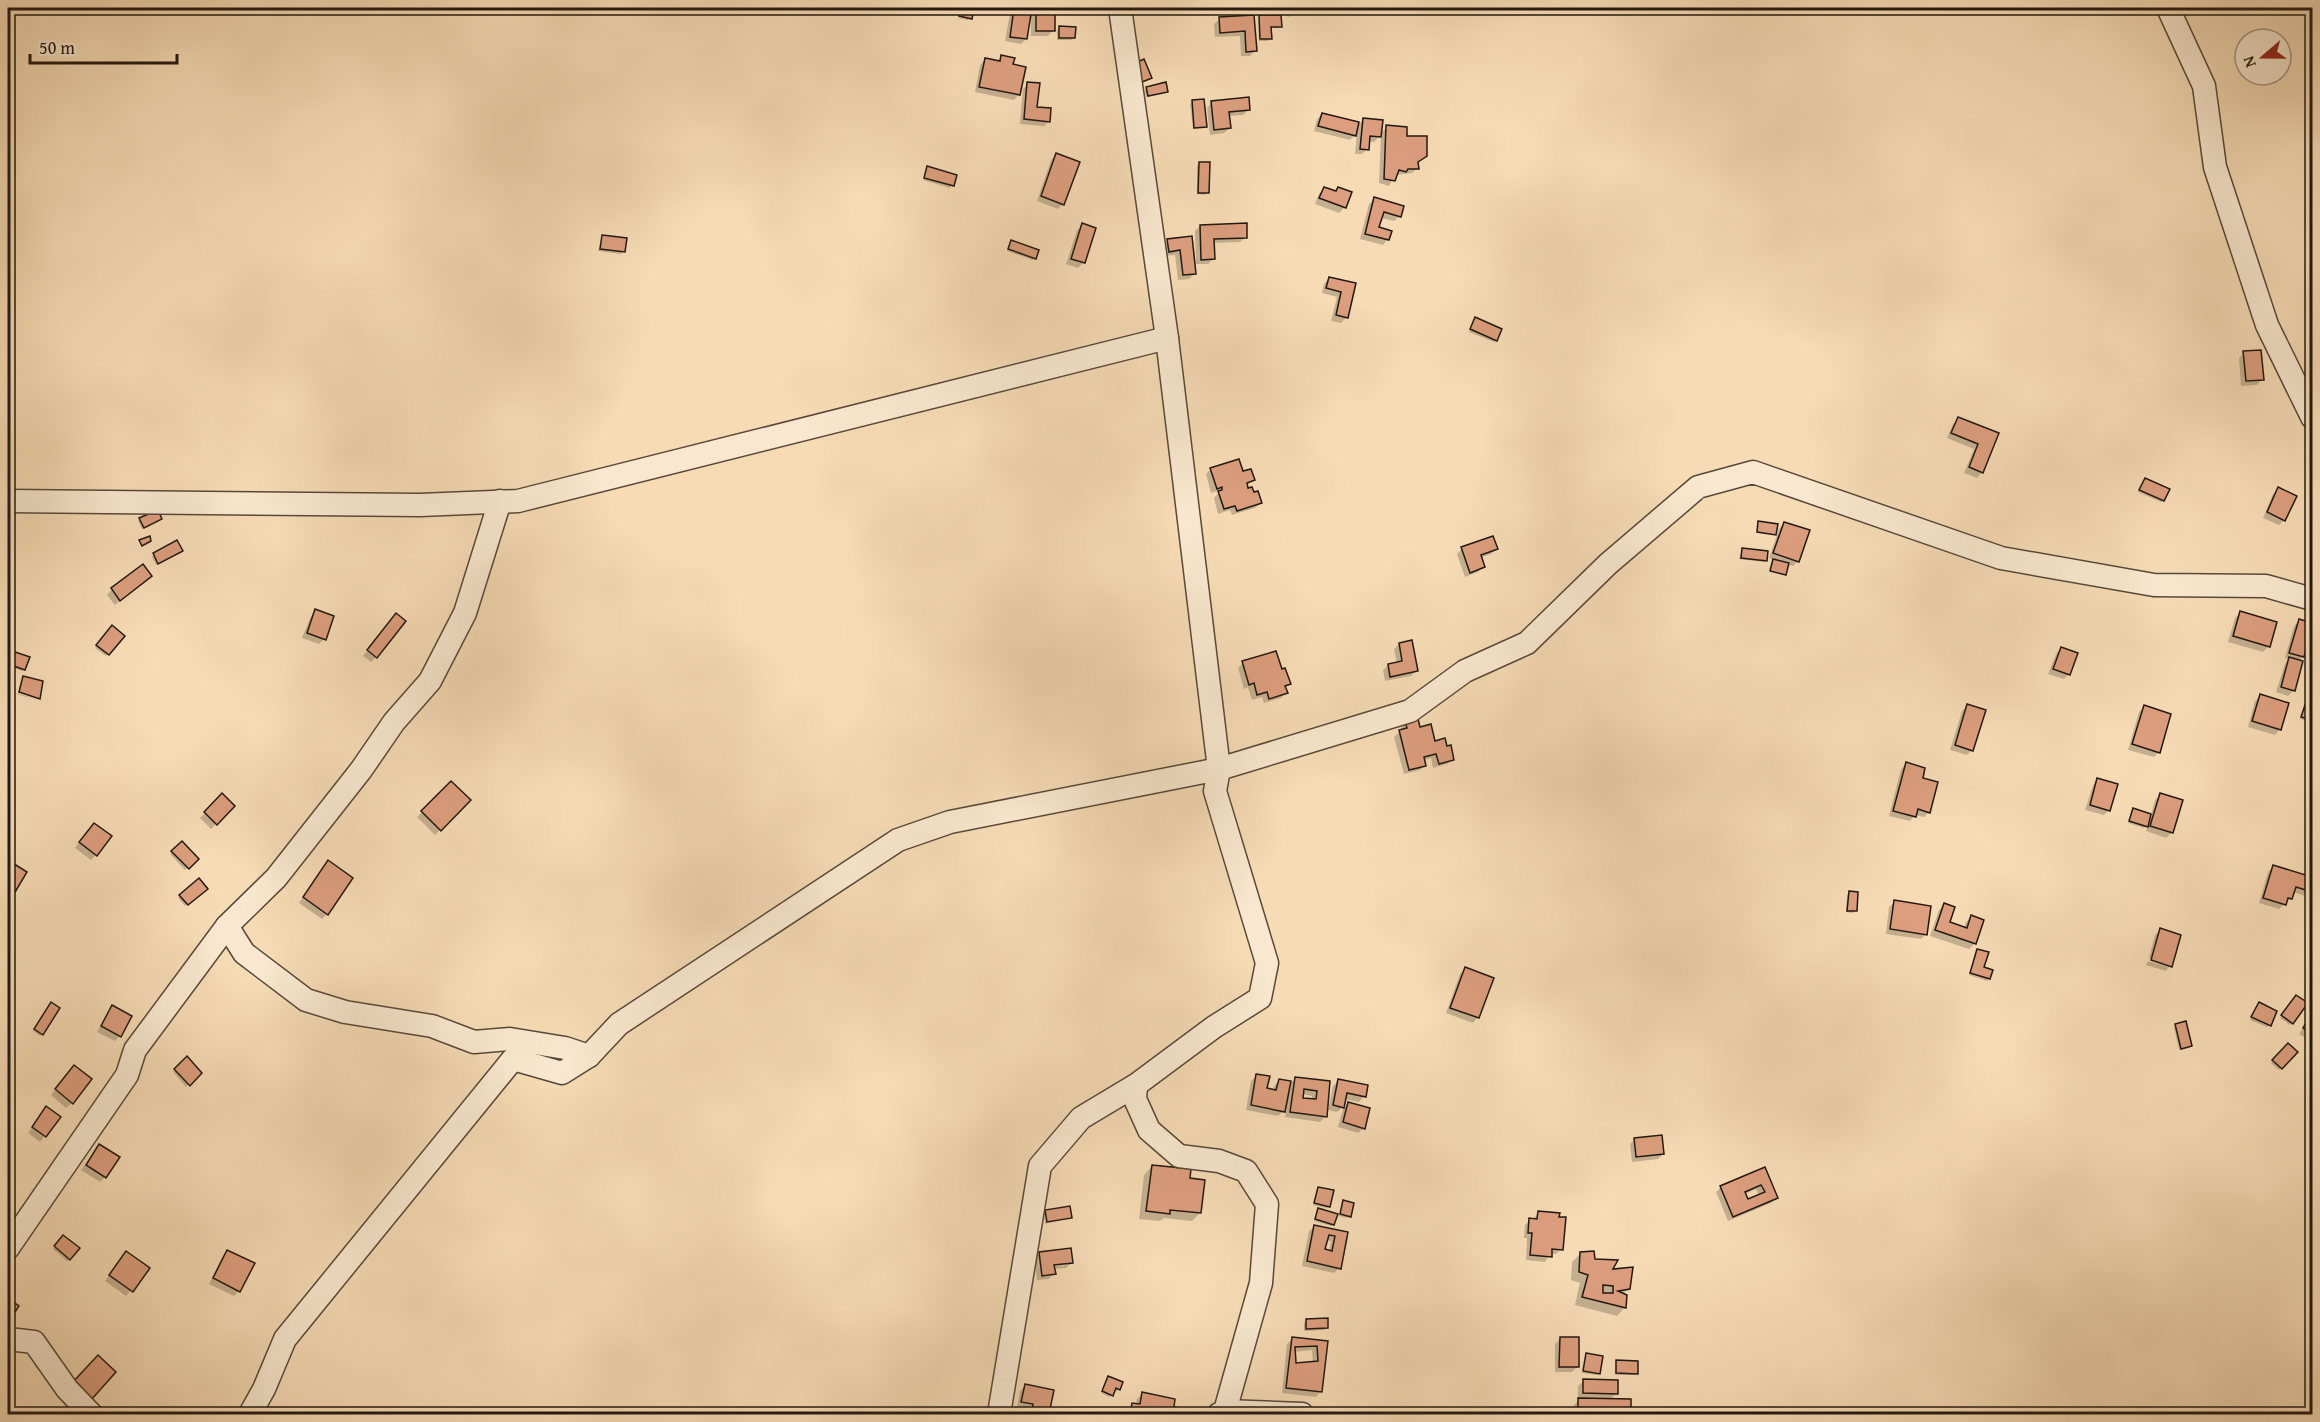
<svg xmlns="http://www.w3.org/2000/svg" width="2320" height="1422" viewBox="0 0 2320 1422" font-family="'Gentium Book Plus',serif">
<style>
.shadow{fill:#0003;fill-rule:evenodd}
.building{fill:#dc9e7e;stroke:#221811;stroke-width:1.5;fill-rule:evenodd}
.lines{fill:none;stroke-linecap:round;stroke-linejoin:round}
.street-casing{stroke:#57493a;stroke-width:25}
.street{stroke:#f9e8cf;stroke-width:22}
</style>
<rect width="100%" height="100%" fill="#f6dbb5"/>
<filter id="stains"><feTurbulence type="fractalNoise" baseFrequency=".00333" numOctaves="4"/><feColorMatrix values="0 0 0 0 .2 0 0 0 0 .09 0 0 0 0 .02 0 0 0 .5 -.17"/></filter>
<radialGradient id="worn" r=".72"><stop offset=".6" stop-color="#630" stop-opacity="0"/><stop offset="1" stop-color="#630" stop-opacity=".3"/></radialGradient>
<g class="shadow">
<path d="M960 8H973L968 20 958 18Z"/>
<path d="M1011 8H1031L1030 11 1034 8H1053V30L1048 36H1031V16H1030L1026 39 1021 44 1005 41Z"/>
<path d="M1273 8H1297L1290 17 1272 12Z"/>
<path d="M1253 17 1255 50 1250 56H1241L1240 36 1215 37 1214 24 1220 19Z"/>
<path d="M1260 17 1280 26 1278 28H1270V38L1268 41H1259L1258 19Z"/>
<path d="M1059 28 1074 37 1072 40H1057V30Z"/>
<path d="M1002 57 1019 94 1014 100 975 92 980 65 985 60 997 62Z"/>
<path d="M1028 84 1036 108 1049 121 1044 126 1020 124 1023 89Z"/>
<path d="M1147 88 1166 91 1146 97 1145 91Z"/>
<path d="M1192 102 1205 126 1203 128 1193 129 1190 104Z"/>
<path d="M1212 102 1248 110 1243 115 1228 116 1230 128 1224 133 1210 135 1207 108Z"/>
<path d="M1322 114 1359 124 1363 120 1380 134 1387 127 1406 137 1425 156 1417 163 1418 168 1412 173 1395 175 1389 186 1379 183 1381 135 1374 142 1368 141 1367 149 1362 154H1355L1357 133 1350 140 1314 131 1317 119Z"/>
<path d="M1056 155 1063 204 1058 209 1037 201 1051 160Z"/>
<path d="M1199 163 1207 192 1205 195 1197 194V166Z"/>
<path d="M928 168 952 185 950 188 923 180Z"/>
<path d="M1324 188 1334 192 1338 188 1345 207 1339 213 1315 204 1319 194Z"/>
<path d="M1375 199 1400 216 1394 221 1381 218 1378 228 1388 239 1383 245 1360 239 1369 204Z"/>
<path d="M1083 225 1094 229 1083 263 1078 268 1066 264 1077 230Z"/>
<path d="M1200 226 1246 237 1240 242 1213 243V259L1208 264H1196L1195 231Z"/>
<path d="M602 237 623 252 621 254 598 251Z"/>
<path d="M1191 238 1194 274 1189 279 1178 280 1175 255 1164 256 1163 246 1168 240Z"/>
<path d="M1011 241 1035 258 1033 260 1007 251Z"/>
<path d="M1329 278 1354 284 1346 318 1341 323 1331 321 1337 297 1322 293 1324 284Z"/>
<path d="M1475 319 1496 340 1494 342 1469 332Z"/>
<path d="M2244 353 2262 379 2257 385 2241 386 2239 358Z"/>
<path d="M1958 419 1997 434 1982 472 1977 478 1964 473 1974 449 1947 438 1953 424Z"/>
<path d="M1211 469 1242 473 1253 480 1246 486 1247 489 1260 503 1255 508 1232 515 1230 510 1218 514 1214 498 1221 490 1211 493 1206 474Z"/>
<path d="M2145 479 2163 500 2161 502 2138 492Z"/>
<path d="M2279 489 2284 520 2279 525 2263 518 2273 494Z"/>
<path d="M140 519H160L142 529 138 521Z"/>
<path d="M1784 523 1798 561 1793 566 1787 564 1785 573 1769 569 1774 560 1769 558 1779 529Z"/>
<path d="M1462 549H1496L1491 554 1480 558 1483 567 1478 572 1465 577 1457 554Z"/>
<path d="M1742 550 1766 560 1764 562 1739 559Z"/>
<path d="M179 552 156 565 152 557 154 555Z"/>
<path d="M150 576 115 605 107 595 112 589Z"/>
<path d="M316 611 324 639 319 644 302 638 311 616Z"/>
<path d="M2240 613 2275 623 2268 647 2263 652 2228 642 2235 618Z"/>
<path d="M391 620 376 657 371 662 363 656Z"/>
<path d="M2299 621 2312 624 2303 657 2298 661 2301 662 2293 691 2288 696 2276 692 2285 664 2289 659 2285 658 2294 626Z"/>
<path d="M112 627 123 636 106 656 95 648Z"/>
<path d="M1399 644 1416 671 1411 676 1385 681 1383 670 1388 665 1397 664 1394 649Z"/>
<path d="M2061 648 2069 674 2064 679 2048 674 2056 654Z"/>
<path d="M16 653 24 669 22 671 10 667Z"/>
<path d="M1243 663 1281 671 1289 684 1285 688 1286 692 1281 698 1264 703 1262 697 1252 700 1248 687 1244 689 1238 668Z"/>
<path d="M18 693 37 700 17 694Z"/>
<path d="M2260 696 2280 729 2275 735 2248 727 2255 701Z"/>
<path d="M1967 706 1972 750 1967 755 1950 750 1962 711Z"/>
<path d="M2305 706 2312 709V722L2300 719Z"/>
<path d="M2144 707 2159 752 2154 757 2128 750 2139 712Z"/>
<path d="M1406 723 1419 728 1453 759 1447 764 1433 768 1431 758 1424 760 1425 765 1420 770 1404 774 1394 737 1401 731V728Z"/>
<path d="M1906 764 1921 779 1929 812 1924 817 1915 815 1910 821 1889 816 1901 769Z"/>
<path d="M2098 780 2109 810 2104 815 2085 810 2093 785Z"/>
<path d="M451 783 469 800 435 835 417 817Z"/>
<path d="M222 795 233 806 211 829 200 818Z"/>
<path d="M2160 795 2172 832 2166 838 2146 831 2148 824 2144 828 2128 823 2133 810 2151 815 2155 800Z"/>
<path d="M88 830 96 855 91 860 75 848Z"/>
<path d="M182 843 197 859 185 870 170 854Z"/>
<path d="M8 862 25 872 8 902Z"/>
<path d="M323 867 327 914 322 919 299 903Z"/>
<path d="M2273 867 2312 879V898L2293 892 2291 898 2279 909 2259 903 2268 872Z"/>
<path d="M198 880 206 888 185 906 178 898Z"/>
<path d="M1849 892 1855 911 1853 913 1846 912 1847 895Z"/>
<path d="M1895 902 1926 934 1921 939 1886 934 1889 907Z"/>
<path d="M1944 905 1948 923 1964 928 1966 922 1971 917 1982 920 1974 944 1969 949 1930 936 1939 910Z"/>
<path d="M2160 930 2171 966 2170 967V964L2149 958 2155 935Z"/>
<path d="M1977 950 1983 968 1989 978 1987 981 1969 975Z"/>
<path d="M2148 961 2169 967 2166 971 2146 965Z"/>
<path d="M1465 969 1478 1017 1473 1023 1446 1013 1460 974Z"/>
<path d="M2294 999 2292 1023 2290 1025 2280 1018Z"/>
<path d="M2259 1004 2269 1025 2267 1027 2250 1020Z"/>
<path d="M49 1006 42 1034 40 1036 33 1031Z"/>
<path d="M112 1007 120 1036 115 1041 97 1032Z"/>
<path d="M2312 1014V1042L2299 1034Z"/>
<path d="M2176 1025 2190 1046 2188 1048 2179 1050 2174 1027Z"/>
<path d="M2288 1045 2295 1052 2279 1070 2271 1063Z"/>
<path d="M186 1059 200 1073 186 1087 173 1072Z"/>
<path d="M69 1072 72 1103 66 1108 51 1095Z"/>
<path d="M1257 1075 1266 1089 1273 1091 1274 1086 1279 1080 1288 1086 1295 1079 1329 1083 1325 1117 1320 1122 1285 1117 1287 1108 1278 1116 1246 1110 1251 1081ZM1302 1094 1312 1096V1100L1301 1099Z"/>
<path d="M1338 1081 1364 1096 1359 1102 1344 1099 1343 1107 1337 1112 1328 1110 1333 1086Z"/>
<path d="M1349 1104 1364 1128 1358 1133 1338 1127 1343 1109Z"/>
<path d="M41 1114 59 1117 40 1142 28 1133Z"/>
<path d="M1635 1139 1663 1154 1658 1159 1632 1162 1630 1144Z"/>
<path d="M99 1146 105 1177 100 1182 81 1170Z"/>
<path d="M1152 1166 1188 1179 1200 1213 1192 1221 1164 1218 1160 1221 1139 1219 1144 1175Z"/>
<path d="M1765 1169 1776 1198 1771 1203 1728 1221 1716 1192 1721 1187ZM1756 1189 1759 1196 1748 1201 1745 1194Z"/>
<path d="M1318 1188 1329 1206 1327 1208 1313 1205Z"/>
<path d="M1343 1202 1350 1216 1347 1218 1339 1216Z"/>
<path d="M1319 1210 1333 1224 1331 1226 1314 1221Z"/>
<path d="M1046 1211 1071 1217 1045 1224 1044 1214Z"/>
<path d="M1538 1213 1557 1218 1561 1249 1556 1254H1550L1545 1262 1526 1260 1527 1238H1524L1525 1225 1530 1220H1533Z"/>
<path d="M1315 1226 1347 1233 1339 1268 1334 1273 1302 1266 1309 1231ZM1326 1240 1331 1241 1329 1251 1323 1250Z"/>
<path d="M63 1237 69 1259 67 1261 53 1249Z"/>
<path d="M227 1252 239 1291 234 1296 209 1284 222 1257Z"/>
<path d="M1039 1253 1072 1262 1066 1268 1054 1269V1273L1049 1279 1037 1280 1034 1259ZM1068 1262V1265L1047 1267V1264Z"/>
<path d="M1581 1253 1610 1270 1628 1289 1622 1295 1625 1307 1617 1316 1575 1305 1580 1283 1571 1280 1572 1262Z"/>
<path d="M121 1259 148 1269 126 1296 105 1281Z"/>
<path d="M1306 1320 1327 1328 1324 1330 1304 1331V1323Z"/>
<path d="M1292 1339 1326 1343 1321 1391 1316 1397 1282 1393 1287 1344ZM1312 1350 1313 1363 1295 1365 1294 1352Z"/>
<path d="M1560 1339 1577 1367 1572 1372H1555V1344Z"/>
<path d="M1587 1355 1599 1373 1597 1375 1582 1373Z"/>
<path d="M1617 1362 1637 1373 1634 1375H1615V1364Z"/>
<path d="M1107 1380 1119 1389 1117 1391 1114 1390 1109 1397 1101 1393Z"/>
<path d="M1584 1381 1617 1393 1609 1400 1629 1401V1414H1573L1574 1405 1581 1398H1578V1386Z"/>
<path d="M1025 1386 1052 1391 1047 1414H1027L1028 1409 1017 1407 1020 1391Z"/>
<path d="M1143 1394 1179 1409 1178 1414H1126L1127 1410 1133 1404 1136 1405 1137 1399Z"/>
</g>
<g class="building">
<path d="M961 8H974L972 19 959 16Z"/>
<path d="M1014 8H1032L1027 39 1010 37Z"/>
<rect x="1036" y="8" width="19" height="23"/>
<path d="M1279 8H1298L1297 13Z"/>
<path d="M1254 15 1257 51 1246 52 1245 31 1220 33 1219 17Z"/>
<path d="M1259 15H1281L1282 27H1271L1272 39H1260Z"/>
<path d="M1059 26 1076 27 1075 38H1059Z"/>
<path d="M1001 55 1015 58 1013 64 1026 67 1020 95 979 87 985 58 1000 61Z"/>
<path d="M1144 59 1152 78 1142 82 1135 63Z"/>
<path d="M1027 82 1040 83 1037 107 1051 108 1050 122 1024 119Z"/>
<path d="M1166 82 1168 92 1148 96 1146 87Z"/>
<path d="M1249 97 1250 110 1229 112 1231 128 1214 130 1211 101Z"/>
<path d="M1204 99 1207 127 1194 128 1192 100Z"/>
<path d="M1322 113 1359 122 1356 136 1318 126Z"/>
<path d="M1363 118 1383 120 1381 137 1370 136 1369 150 1360 149Z"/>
<path d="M1386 125 1407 127V136H1427V156L1418 162 1419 169H1408L1406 172 1399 170 1395 181 1384 179Z"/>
<path d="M1056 153 1080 162 1064 205 1041 196Z"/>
<path d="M1199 162H1210L1209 193H1198Z"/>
<path d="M927 166 957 175 954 186 924 178Z"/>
<path d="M1324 187 1336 191 1338 187 1352 192 1346 208 1319 198Z"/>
<path d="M1374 197 1404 206 1401 217 1384 212 1379 227 1392 231 1389 240 1365 234Z"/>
<path d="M1082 223 1096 228 1085 263 1071 259Z"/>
<path d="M1247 223V238L1214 239 1215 259 1201 260 1200 225Z"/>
<path d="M602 235 627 238 625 252 600 249Z"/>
<path d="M1192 236 1196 274 1183 275 1180 250 1169 252 1167 239Z"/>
<path d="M1011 240 1039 250 1036 259 1008 249Z"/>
<path d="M1329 277 1356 283 1348 318 1336 315 1341 292 1326 288Z"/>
<path d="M1475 317 1502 329 1497 341 1470 329Z"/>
<path d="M2261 350 2264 380 2246 381 2243 351Z"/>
<path d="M1958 417 1999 433 1983 473 1969 467 1978 444 1951 433Z"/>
<path d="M1239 459 1243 471 1251 469 1255 480 1247 483 1248 488 1252 487 1254 492 1258 491 1262 503 1237 511 1235 506 1224 509 1218 491 1222 490V487L1217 489 1210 468Z"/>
<path d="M2145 478 2170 489 2164 501 2139 490Z"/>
<path d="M2278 487 2297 496 2285 521 2267 512Z"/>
<path d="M158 510 162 519 144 528 139 518Z"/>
<path d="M1758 521 1778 524 1776 535 1757 532Z"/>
<path d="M1784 522 1810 530 1799 562 1773 553Z"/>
<path d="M150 536 151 541 142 546 139 540Z"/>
<path d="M1493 536 1498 549 1481 555 1485 567 1470 573 1461 547Z"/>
<path d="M177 540 183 551 158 564 153 553Z"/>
<path d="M1742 548 1768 551 1767 561 1741 558Z"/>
<path d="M1773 559 1789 563 1786 575 1770 571Z"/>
<path d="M143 564 152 576 120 601 111 588Z"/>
<path d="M315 609 334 616 326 640 307 633Z"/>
<path d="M2240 611 2277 622 2270 647 2233 636Z"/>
<path d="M396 613 406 621 377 658 367 650Z"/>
<path d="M2299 619 2312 623 2304 657 2289 653Z"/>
<path d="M112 625 125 636 109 655 96 645Z"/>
<path d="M1412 640 1418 671 1390 677 1388 664 1402 661 1399 643Z"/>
<path d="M2061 647 2078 653 2070 675 2053 669Z"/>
<path d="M1276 651 1282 669 1285 668 1291 684 1285 686 1288 693 1269 699 1267 692 1257 695 1254 683 1249 685 1242 661Z"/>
<path d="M15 652 30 657 25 670 11 665Z"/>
<path d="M2289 657 2303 661 2295 691 2281 687Z"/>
<path d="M23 676 43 681 40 699 19 692Z"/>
<path d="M2260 694 2289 703 2281 730 2252 721Z"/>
<path d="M1967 704 1986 710 1973 751 1955 745Z"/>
<path d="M2144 705 2171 714 2160 753 2132 744Z"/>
<path d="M2305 705 2312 707V720L2301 717Z"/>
<path d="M1418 719 1420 727 1431 724 1435 741 1445 738 1447 746 1451 745 1454 760 1439 764 1436 754 1424 757 1426 766 1409 770 1399 730 1407 728 1405 722Z"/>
<path d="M1906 762 1925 768 1923 778 1938 782 1930 813 1918 809 1916 817 1893 811Z"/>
<path d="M2097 778 2118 784 2110 811 2090 805Z"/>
<path d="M451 781 471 800 441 831 421 811Z"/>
<path d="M222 793 235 806 217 825 204 812Z"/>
<path d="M2160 793 2183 800 2173 833 2150 826Z"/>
<path d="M2133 808 2151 814 2148 827 2129 821Z"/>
<path d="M94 823 112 836 97 856 79 842Z"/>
<path d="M182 841 199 859 189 869 171 851Z"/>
<path d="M8 860 27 872 8 904Z"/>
<path d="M328 860 353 878 328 915 303 897Z"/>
<path d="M2273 865 2312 877V892L2296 887 2292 899 2288 898 2286 905 2263 898Z"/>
<path d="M199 878 208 889 188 905 179 895Z"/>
<path d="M1849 891 1858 892 1857 911H1847Z"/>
<path d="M1894 900 1931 906 1927 935 1890 929Z"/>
<path d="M1944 903 1955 907 1950 922 1967 928 1971 915 1984 920 1976 944 1935 930Z"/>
<path d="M2160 928 2181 935 2172 967 2151 960Z"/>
<path d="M1977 949 1989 952 1984 967 1993 970 1990 979 1970 973Z"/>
<path d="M1465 967 1494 978 1479 1018 1450 1008Z"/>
<path d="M2296 995 2308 1003 2293 1024 2281 1015Z"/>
<path d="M51 1002 60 1008 43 1035 34 1029Z"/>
<path d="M2259 1002 2277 1011 2271 1026 2251 1017Z"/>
<path d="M112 1005 132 1016 121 1037 101 1026Z"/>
<path d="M2312 1012V1034L2303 1028Z"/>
<path d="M2186 1021 2192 1046 2181 1049 2175 1024Z"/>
<path d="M2288 1043 2298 1052 2282 1069 2272 1060Z"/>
<path d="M187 1056 202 1073 190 1086 174 1069Z"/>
<path d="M74 1065 92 1079 73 1104 55 1089Z"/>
<path d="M1256 1074 1270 1076 1267 1088 1276 1090 1279 1079 1291 1081 1285 1112 1251 1105Z"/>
<path d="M1295 1077 1330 1081 1327 1117 1290 1112ZM1304 1089 1317 1091 1316 1099 1303 1098Z"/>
<path d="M1338 1079 1368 1085 1366 1097 1347 1093 1344 1108 1333 1105Z"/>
<path d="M1348 1102 1370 1108 1365 1129 1343 1122Z"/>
<path d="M46 1106 61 1117 46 1137 32 1127Z"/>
<path d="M1662 1135 1664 1154 1636 1157 1634 1138Z"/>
<path d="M99 1144 120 1157 106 1178 86 1165Z"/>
<path d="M1152 1165 1191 1169 1190 1178 1205 1180 1201 1213 1170 1210V1214L1146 1211Z"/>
<path d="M1765 1167 1778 1198 1733 1217 1720 1186ZM1761 1185 1765 1192 1748 1199 1745 1192Z"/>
<path d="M1318 1187 1334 1190 1330 1207 1314 1203Z"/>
<path d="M1343 1200 1354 1203 1351 1217 1340 1214Z"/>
<path d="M1070 1206 1072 1218 1047 1222 1045 1210Z"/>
<path d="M1318 1208 1338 1214 1334 1225 1315 1219Z"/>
<path d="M1538 1211 1560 1213 1559 1217H1566L1563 1250 1552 1249V1257L1530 1255 1532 1233H1528L1529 1218 1537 1219Z"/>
<path d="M1314 1225 1348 1232 1341 1269 1307 1261ZM1329 1235 1335 1236 1332 1251 1325 1249Z"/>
<path d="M63 1235 80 1248 70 1260 54 1246Z"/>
<path d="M1071 1248 1073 1263 1054 1265 1056 1274 1042 1276 1039 1252Z"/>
<path d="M227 1250 255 1263 240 1292 213 1278Z"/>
<path d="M126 1251 150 1268 133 1292 109 1275Z"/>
<path d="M1594 1251 1595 1259 1618 1260 1613 1269 1633 1267 1630 1289 1618 1291 1627 1295 1626 1308 1582 1297 1588 1275 1579 1272 1580 1252ZM1603 1285 1613 1286V1293H1603Z"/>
<path d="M8 1298 19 1306 8 1323Z"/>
<path d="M1328 1318V1328L1306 1329V1319Z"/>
<path d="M1292 1337 1328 1341 1322 1392 1286 1388ZM1317 1346 1318 1361 1296 1363 1295 1347Z"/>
<path d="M1560 1337H1579V1367H1559Z"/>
<path d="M1586 1353 1603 1356 1600 1374 1583 1371Z"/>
<path d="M98 1355 116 1372 91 1400 72 1383Z"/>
<path d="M1616 1360 1638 1361V1374L1616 1373Z"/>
<path d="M1108 1376 1123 1382 1120 1390 1116 1388 1113 1396 1102 1391Z"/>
<path d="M1583 1379 1618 1380V1394L1583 1393Z"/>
<path d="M1025 1384 1054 1390 1049 1414H1031L1033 1404 1021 1402Z"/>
<path d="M1142 1392 1175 1399 1174 1407 1181 1408 1180 1414H1130L1132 1403 1140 1404Z"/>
<path d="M1578 1398 1631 1399V1414H1578Z"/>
</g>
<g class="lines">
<defs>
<g id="street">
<path d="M2168 8 2204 86 2215 167 2267 325 2312 417"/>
<path d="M8 501 420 505 518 501 1167 338"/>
<path d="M227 926 244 953 306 1000 345 1012 432 1026 474 1042 510 1039 565 1048 589 1056"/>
<path d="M1136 1085 1135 1099 1149 1130 1179 1156 1219 1161 1246 1171 1267 1204 1261 1283 1225 1411 1219 1414"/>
<path d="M8 1248 127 1075 135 1050 227 926 276 878 361 770 394 722 430 681 465 613 500 501"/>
<path d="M8 1339 34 1342 67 1389 91 1414"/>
<path d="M1225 1411 1302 1414"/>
<path d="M250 1414 264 1389 285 1339 513 1059 562 1073 589 1056 619 1024 898 840 950 822 1219 769 1410 711 1465 671 1527 643 1608 564 1698 487 1753 472 2001 558 2154 585 2266 586 2312 599"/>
<path d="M999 1414 1040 1166 1081 1118 1136 1085 1214 1027 1260 998 1267 963 1215 791 1219 769 1167 338 1120 8"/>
</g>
</defs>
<use href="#street" class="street-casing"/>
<use href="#street" class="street"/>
</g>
<rect width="2320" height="1422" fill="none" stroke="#f6dbb5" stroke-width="30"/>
<rect x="9" y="9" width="2302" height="1404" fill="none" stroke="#221811" stroke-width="3"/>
<rect x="15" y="15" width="2290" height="1392" fill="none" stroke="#221811" stroke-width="1.5"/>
<g transform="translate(2263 57) rotate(250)"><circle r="28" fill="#f9e8cf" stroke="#a39583" stroke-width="1.5"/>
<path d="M0-4.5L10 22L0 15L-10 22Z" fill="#8f2418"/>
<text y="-9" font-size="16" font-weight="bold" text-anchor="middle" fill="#221811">N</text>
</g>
<path d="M30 54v9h147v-9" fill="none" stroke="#221811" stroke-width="3"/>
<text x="39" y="54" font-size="18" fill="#221811" stroke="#f9e8cf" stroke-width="4.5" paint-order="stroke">50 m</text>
<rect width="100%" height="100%" filter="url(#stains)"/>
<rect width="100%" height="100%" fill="url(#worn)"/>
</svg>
